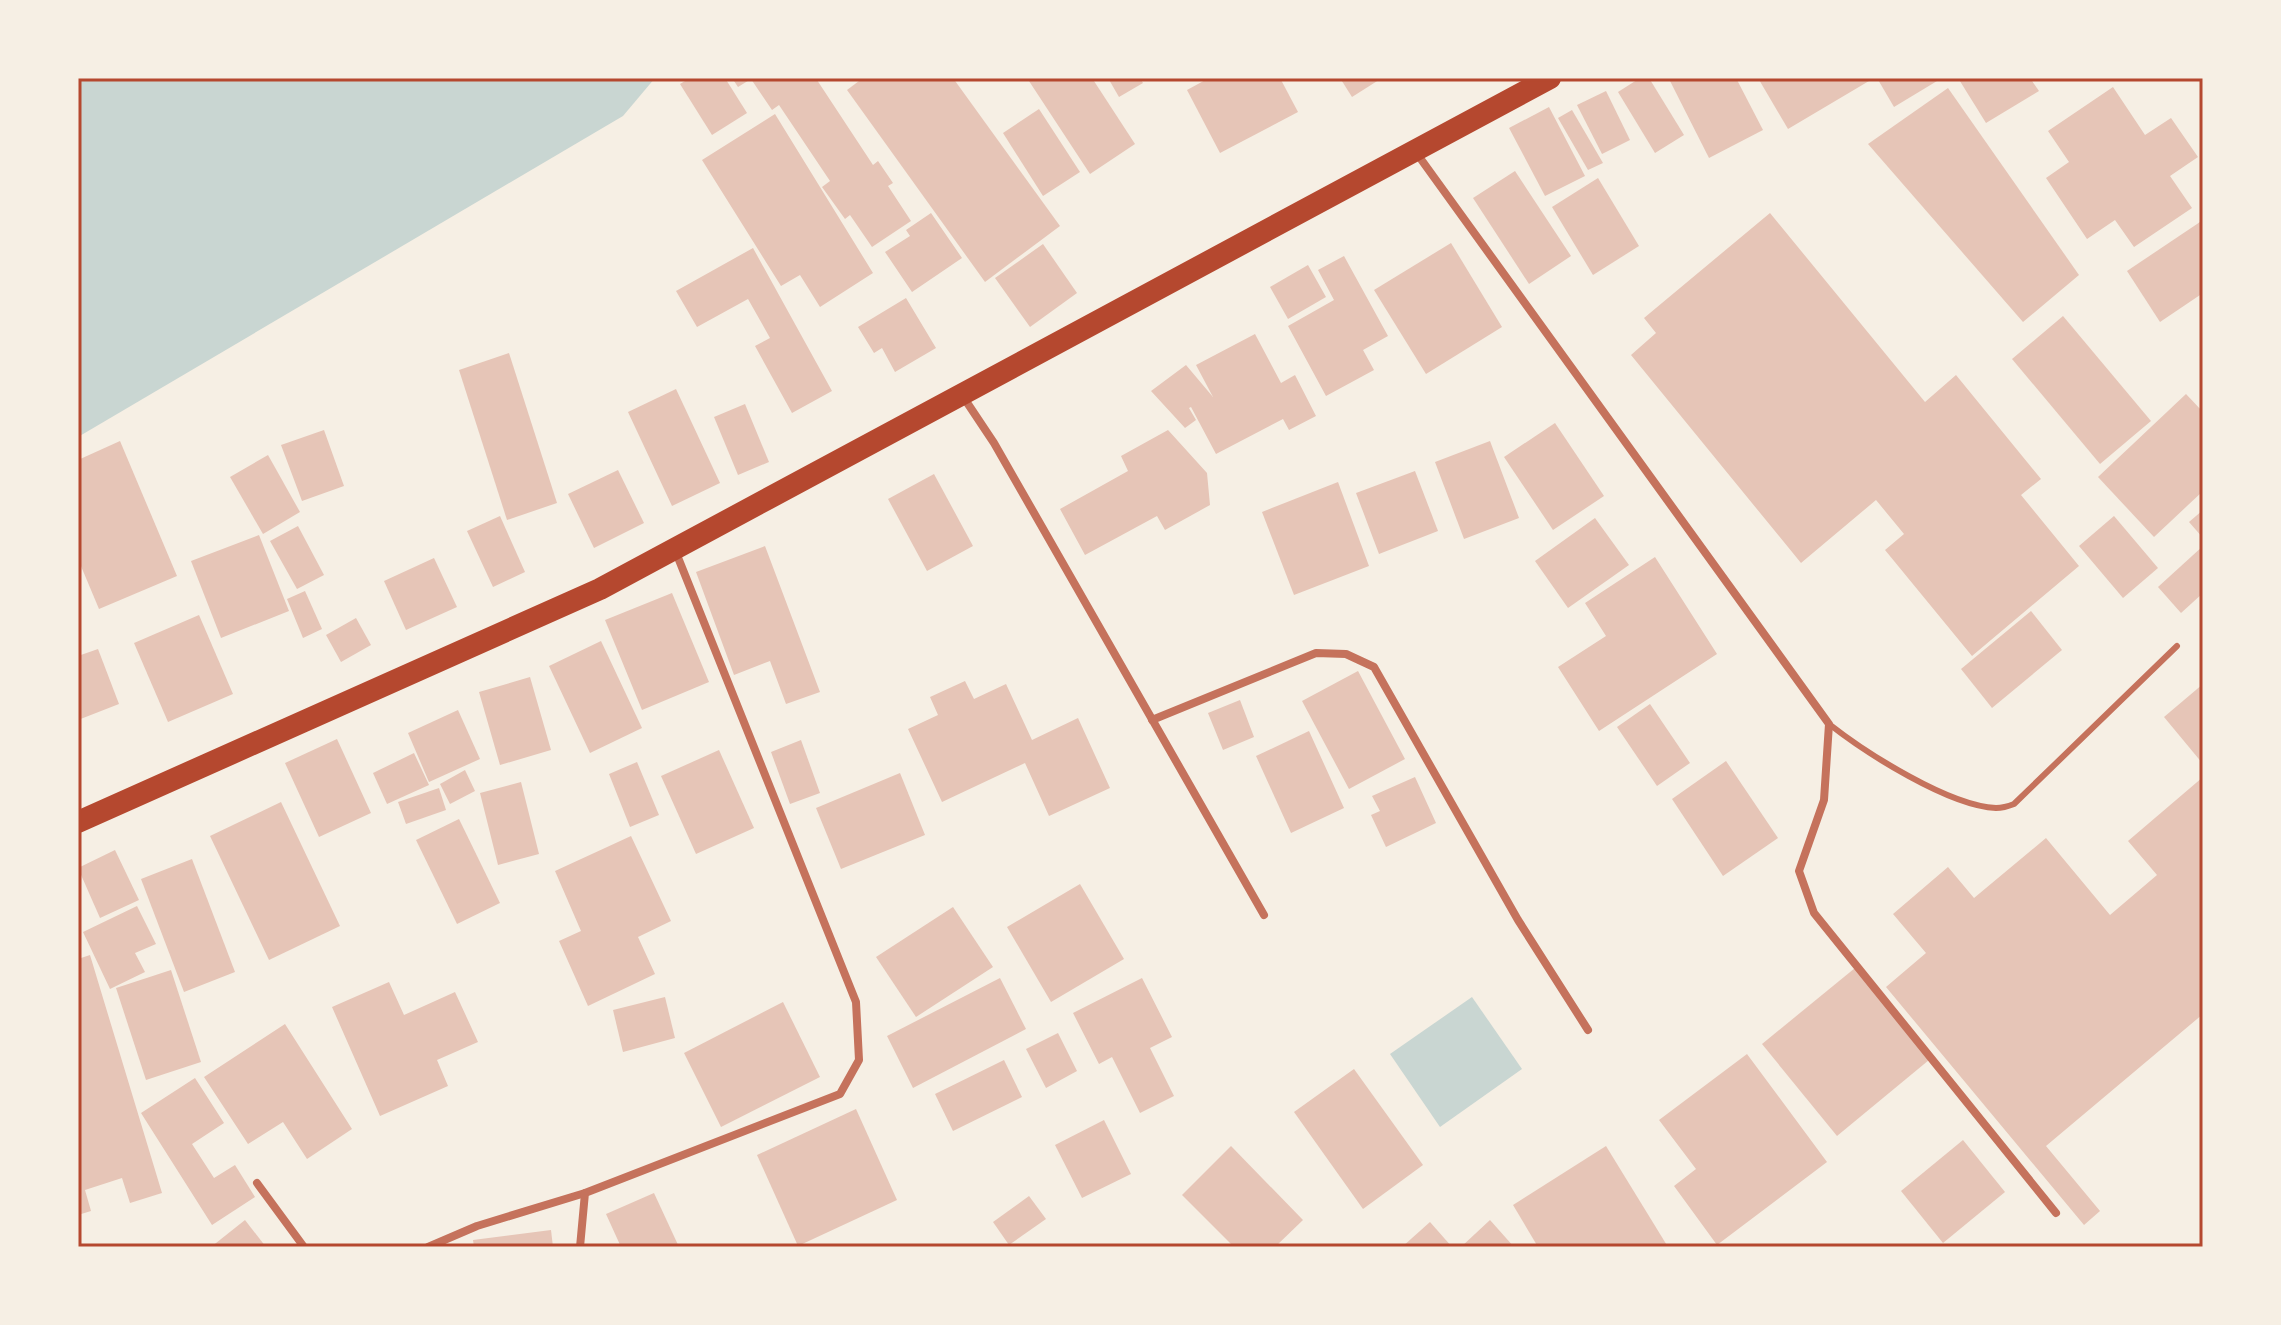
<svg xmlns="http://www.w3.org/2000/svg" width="2281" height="1325" viewBox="0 0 2281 1325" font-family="'PT Serif',serif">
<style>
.water{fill:#c9d6d2}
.building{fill:#e6c5b7}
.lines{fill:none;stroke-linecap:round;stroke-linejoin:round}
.service{stroke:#c5725c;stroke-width:6}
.minor{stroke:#c5725c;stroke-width:8}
.trunk{stroke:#b5482f;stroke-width:22}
.neatline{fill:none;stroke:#b5482f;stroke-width:3}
</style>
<rect width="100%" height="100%" fill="#f6efe4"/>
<g class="water">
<path d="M78 78H655L623 116 78 437Z"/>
<path d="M1472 997 1522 1069 1440 1127 1390 1054Z"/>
</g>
<g class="building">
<path d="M690 78H725L747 113 712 135 680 84Z"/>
<path d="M732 78H821L817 80 873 165 878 161 893 183 888 186 911 221 872 247 850 215 845 219 822 187 830 181 779 105 772 110 751 79 738 87Z"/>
<path d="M863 78H953L1060 226 985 282 847 90Z"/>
<path d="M1027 78H1092L1135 144 1090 174Z"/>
<path d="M1108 78H1140L1143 83 1119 97Z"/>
<path d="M1209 78H1280L1298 112 1220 153 1187 90Z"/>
<path d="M1340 78H1382L1352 97Z"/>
<path d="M1640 78H1649L1684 135 1655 153 1618 92Z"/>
<path d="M1671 78H1736L1763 130 1709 158 1669 79Z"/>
<path d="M1758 78H1867L1869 81 1788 129Z"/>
<path d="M1877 78H1942L1894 107Z"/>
<path d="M1958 78H2030L2039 91 1986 123Z"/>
<path d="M2113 87 2145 135 2171 118 2198 157 2170 176 2192 208 2134 247 2115 220 2087 239 2046 178 2069 162 2048 131Z"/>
<path d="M1948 88 2079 275 2023 322 1868 144Z"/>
<path d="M1606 91 1630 140 1602 154 1577 105Z"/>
<path d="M1549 107 1585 176 1545 196 1509 128Z"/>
<path d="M1039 109 1080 172 1043 196 1003 133Z"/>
<path d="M1572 110 1603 163 1588 170 1558 118Z"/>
<path d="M775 114 873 273 820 307 800 275 781 286 702 160Z"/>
<path d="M1515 171 1571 256 1529 284 1473 198Z"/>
<path d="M1598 178 1639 246 1593 275 1552 207Z"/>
<path d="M931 213 962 258 912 292 885 252 910 236 906 230Z"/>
<path d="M1770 213 1925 402 1956 375 2041 479 2021 495 2079 566 1972 656 1885 550 1904 534 1876 500 1801 563 1631 355 1656 333 1644 318Z"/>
<path d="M2203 220V293L2160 322 2127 271Z"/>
<path d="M1451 243 1502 327 1426 374 1374 290Z"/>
<path d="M1043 244 1077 293 1030 327 995 278Z"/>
<path d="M753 248 832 391 792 413 755 346 770 338 748 299 697 327 676 291Z"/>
<path d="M1344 256 1388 336 1363 350 1374 370 1326 396 1288 326 1334 300 1318 270Z"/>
<path d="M1308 265 1326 297 1288 319 1270 287Z"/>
<path d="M906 298 936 348 895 372 882 348 874 353 858 327Z"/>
<path d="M2063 316 2151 421 2100 464 2012 359Z"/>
<path d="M1255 334 1281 383 1295 375 1316 416 1289 430 1283 419 1216 454 1191 407 1189 408 1196 420 1185 428 1151 391 1186 365 1213 397 1196 365Z"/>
<path d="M509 353 557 503 507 520 459 370Z"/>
<path d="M676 389 720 483 672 506 628 412Z"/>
<path d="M2186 394 2203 412V491L2154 537 2098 477Z"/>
<path d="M745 404 769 462 738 475 714 417Z"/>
<path d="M1555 423 1604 496 1553 530 1504 457Z"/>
<path d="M324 430 344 486 302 501 281 445Z"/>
<path d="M1168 430 1207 473 1210 505 1165 530 1157 516 1085 555 1060 509 1128 471 1121 456Z"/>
<path d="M120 441 177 576 99 609 78 559V460Z"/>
<path d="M1490 441 1519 518 1464 539 1435 462Z"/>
<path d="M268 455 300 512 263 534 230 477Z"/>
<path d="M618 470 644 523 594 548 568 494Z"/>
<path d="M1415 471 1438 531 1379 554 1356 493Z"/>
<path d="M934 474 973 546 927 571 888 499Z"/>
<path d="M1338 482 1369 566 1294 595 1262 512Z"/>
<path d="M2203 510V538L2189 522Z"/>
<path d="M500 516 525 572 493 587 467 531Z"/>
<path d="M2114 516 2158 568 2123 598 2079 546Z"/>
<path d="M1595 518 1629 565 1568 608 1535 561Z"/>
<path d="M298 526 324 575 297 589 270 541Z"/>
<path d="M259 535 289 611 221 638 191 561Z"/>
<path d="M765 546 820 692 786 704 770 661 734 675 696 572Z"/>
<path d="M2203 546V593L2181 613 2158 587Z"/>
<path d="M1655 557 1717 654 1599 731 1558 667 1606 636 1585 603Z"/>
<path d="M434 558 457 607 406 630 384 581Z"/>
<path d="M305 591 322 629 303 638 287 599Z"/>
<path d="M672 593 709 682 642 710 605 620Z"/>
<path d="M2031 611 2062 650 1992 708 1961 669Z"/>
<path d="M199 615 233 694 168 722 134 643Z"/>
<path d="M356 618 371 645 341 662 326 635Z"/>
<path d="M601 641 642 728 590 753 549 666Z"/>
<path d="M98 649 119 704 78 720V656Z"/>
<path d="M1358 671 1405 759 1349 789 1302 701Z"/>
<path d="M530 677 551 750 500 765 479 692Z"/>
<path d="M965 681 974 699 1006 684 1032 740 1078 718 1110 788 1049 816 1025 763 942 802 908 729 938 715 930 697Z"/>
<path d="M2203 684V764L2164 717Z"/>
<path d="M1240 700 1254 737 1223 750 1208 713Z"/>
<path d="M1650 704 1690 763 1657 786 1617 727Z"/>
<path d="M458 710 480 759 429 782 408 733Z"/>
<path d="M1309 731 1344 808 1291 833 1256 756Z"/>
<path d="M337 739 371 813 319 837 285 763Z"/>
<path d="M801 740 820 793 790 804 771 752Z"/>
<path d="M719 750 754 828 696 854 661 776Z"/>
<path d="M414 753 429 785 387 804 373 773Z"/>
<path d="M1726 761 1778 838 1723 876 1672 799Z"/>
<path d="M637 762 659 815 630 827 609 774Z"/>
<path d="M465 770 475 791 450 804 440 784Z"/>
<path d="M900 773 925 835 841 869 816 808Z"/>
<path d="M1415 777 1436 823 1386 847 1371 815 1380 811 1372 796Z"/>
<path d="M2203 777V1014L2046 1146 2100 1211 2084 1225 1886 987 1926 953 1893 914 1948 867 1974 898 2046 838 2110 915 2157 875 2128 841Z"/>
<path d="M521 782 539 854 498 865 480 793Z"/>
<path d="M439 788 446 810 406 824 398 802Z"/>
<path d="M281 802 340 926 269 960 210 836Z"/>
<path d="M459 819 500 903 457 924 416 840Z"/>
<path d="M631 836 671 921 638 937 655 974 588 1006 559 941 581 931 555 871Z"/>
<path d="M115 850 139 900 100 918 78 868Z"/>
<path d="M192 859 235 972 184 992 141 879Z"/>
<path d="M1080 884 1124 959 1051 1002 1007 927Z"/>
<path d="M137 906 156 944 135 953 145 972 110 989 83 932Z"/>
<path d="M953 907 993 967 916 1017 876 957Z"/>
<path d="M90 955 162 1193 130 1203 122 1178 85 1190 91 1211 78 1215V959Z"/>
<path d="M1855 968 1929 1060 1837 1136 1762 1044Z"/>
<path d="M171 970 201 1062 146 1080 116 988Z"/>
<path d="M1000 978 1026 1029 913 1088 887 1036Z"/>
<path d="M1142 978 1172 1037 1150 1048 1174 1096 1140 1113 1112 1057 1099 1064 1073 1013Z"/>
<path d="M389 982 404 1015 455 992 478 1042 437 1060 448 1086 380 1116 332 1007Z"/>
<path d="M665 997 675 1038 623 1052 613 1010Z"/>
<path d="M783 1002 820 1077 721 1127 684 1053Z"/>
<path d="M285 1024 352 1129 307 1159 283 1122 248 1144 204 1077Z"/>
<path d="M1058 1033 1077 1071 1046 1088 1026 1049Z"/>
<path d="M1747 1054 1827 1162 1717 1245 1674 1186 1696 1169 1659 1120Z"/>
<path d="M1004 1060 1022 1097 953 1131 935 1094Z"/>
<path d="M1354 1069 1423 1165 1363 1209 1294 1112Z"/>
<path d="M195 1078 224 1123 192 1144 214 1178 235 1165 255 1197 212 1225 141 1113Z"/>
<path d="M856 1109 897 1200 798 1246 757 1155Z"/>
<path d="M1104 1120 1131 1174 1082 1198 1055 1145Z"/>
<path d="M1963 1140 2005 1192 1943 1243 1901 1191Z"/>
<path d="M1231 1146 1303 1220 1275 1247H1234L1182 1195Z"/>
<path d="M1606 1146 1668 1247H1538L1513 1205Z"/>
<path d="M654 1193 679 1247H621L606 1214Z"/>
<path d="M1029 1196 1046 1219 1009 1245 993 1222Z"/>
<path d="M245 1220 266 1247H211Z"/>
<path d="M1490 1220 1514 1247H1461Z"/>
<path d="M1430 1222 1452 1247H1402Z"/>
<path d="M551 1230 553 1247H474L473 1240Z"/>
</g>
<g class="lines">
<path class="service" d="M1829 724C1866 753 1949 806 1996 808 2002 808 2009 806 2014 804L2177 646"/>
<g class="minor">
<path d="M1415 151 1829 724 1824 800 1799 871 1814 913 2056 1213"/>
<path d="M962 395 994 443 1264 915"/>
<path d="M1152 720 1316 653 1346 654 1374 667 1518 920 1588 1030"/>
<path d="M257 1183 304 1247"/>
<path d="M428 1247 477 1226 585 1193"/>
<path d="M580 1247 585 1193 840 1094 859 1060 856 1002 675 550"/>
</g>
<path class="trunk" d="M78 822 600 589 1550 78"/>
</g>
<rect width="2281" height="1325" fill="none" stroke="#f6efe4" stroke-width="160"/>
<rect x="80" y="80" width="2121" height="1165" class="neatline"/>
</svg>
